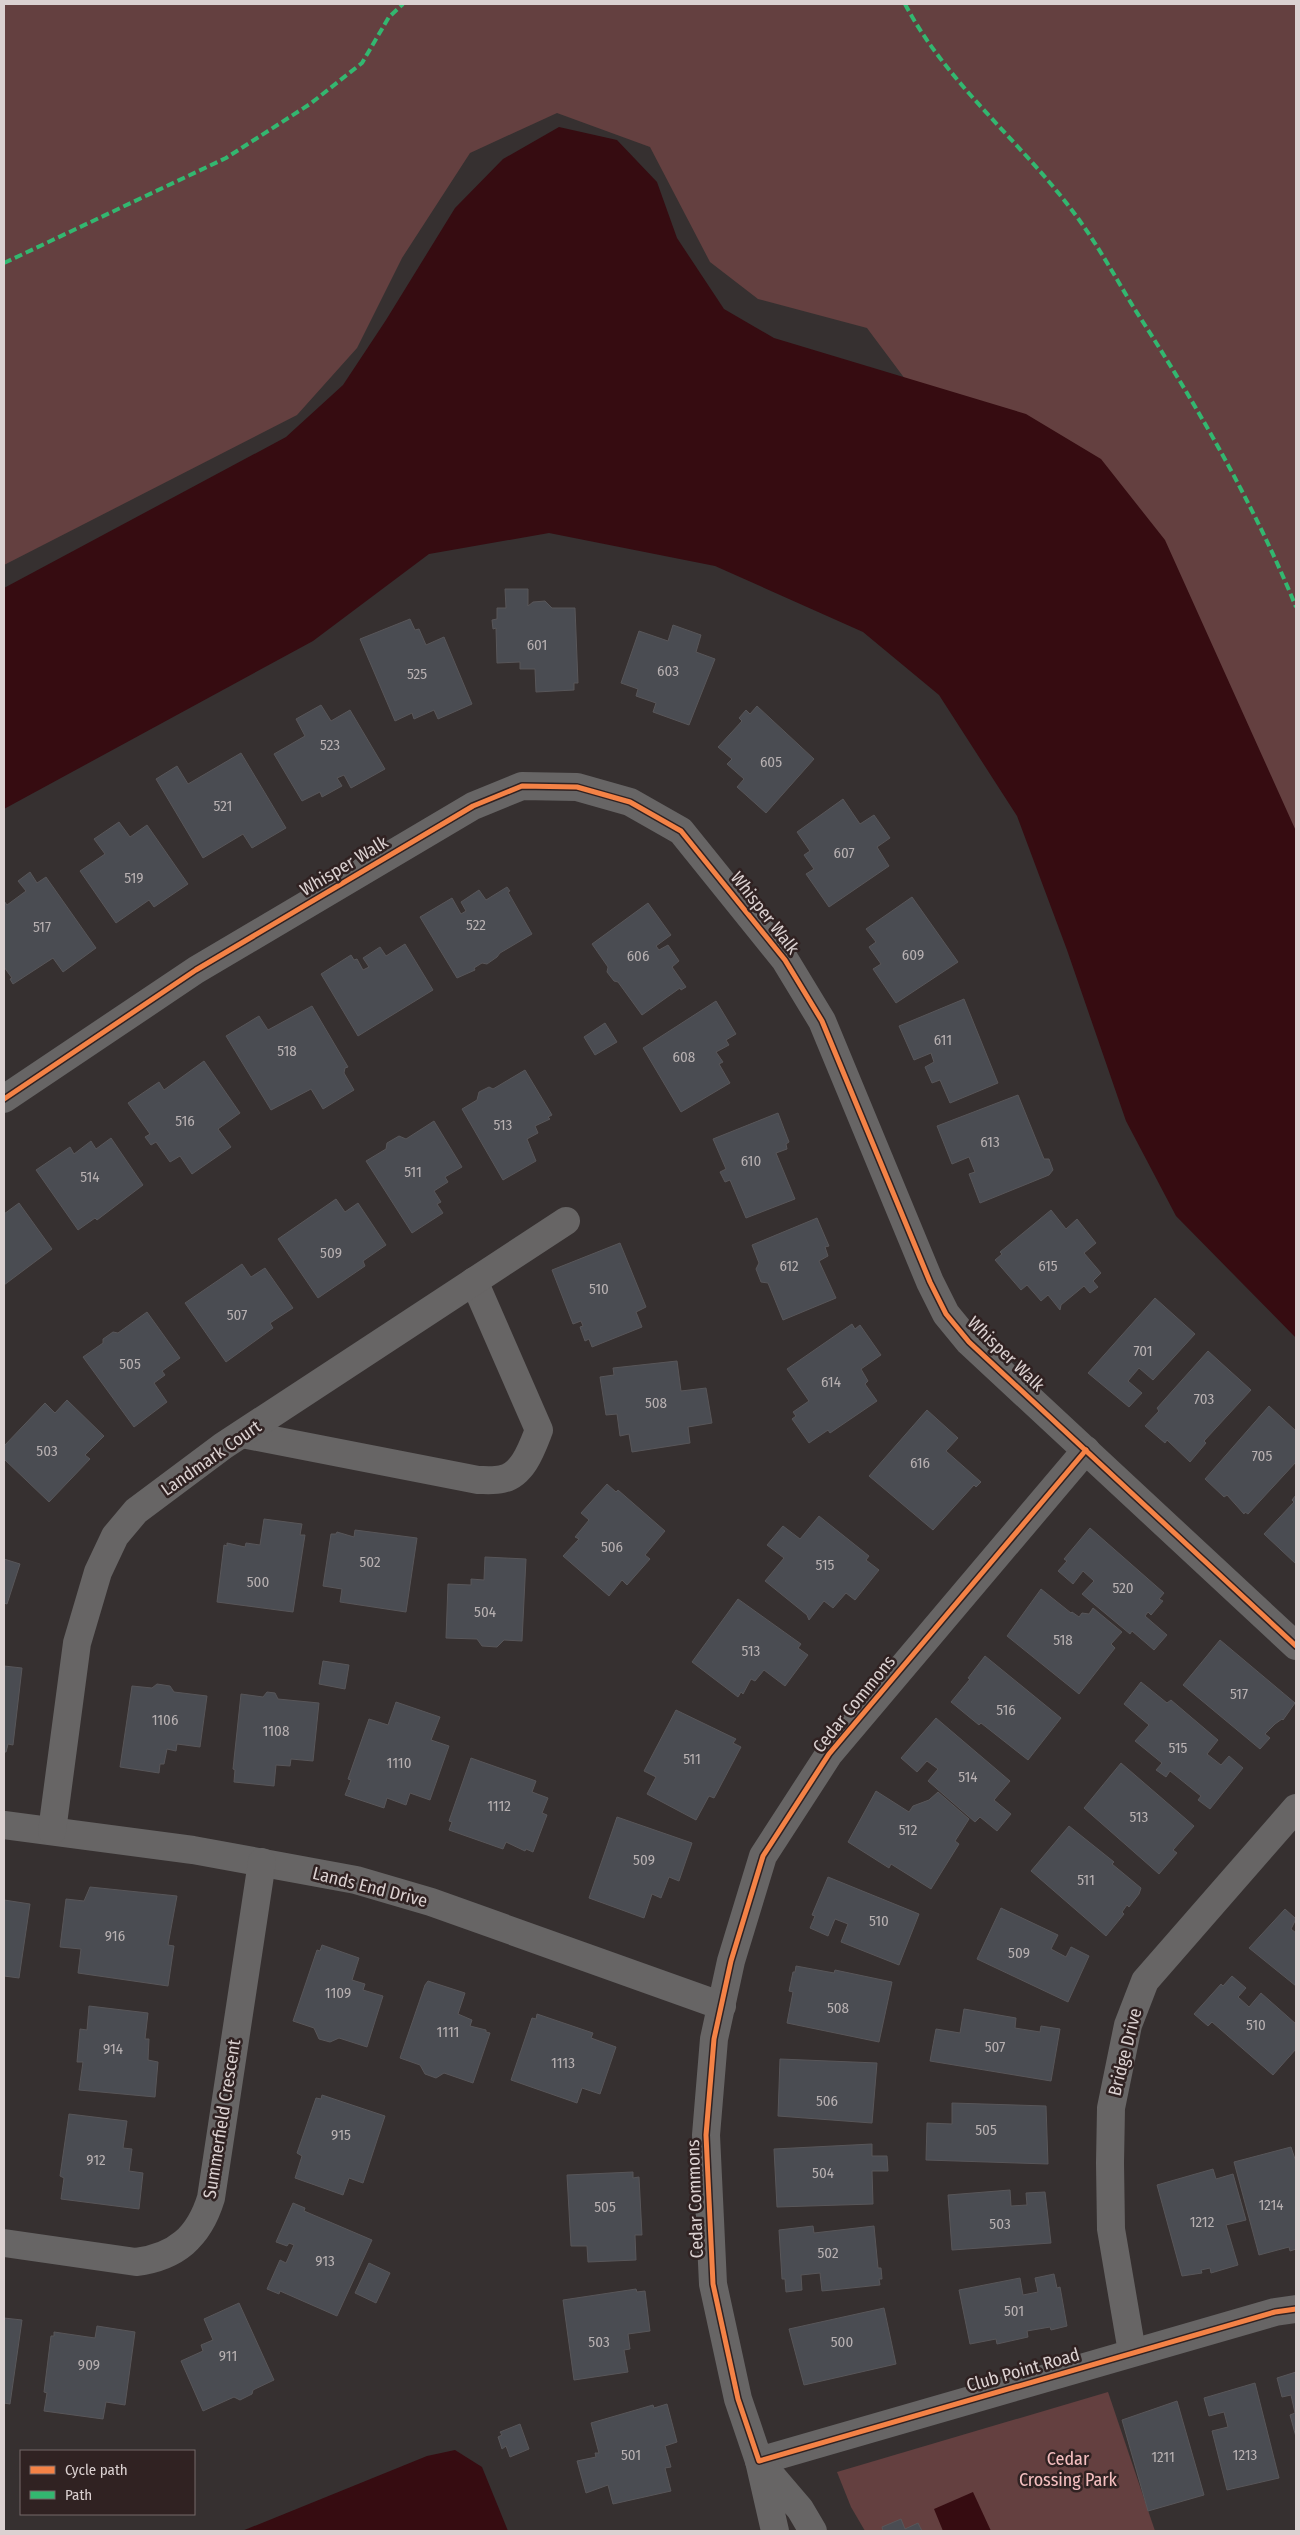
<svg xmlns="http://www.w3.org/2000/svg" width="1300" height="2535" viewBox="0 0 1300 2535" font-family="'Fira Sans Condensed',sans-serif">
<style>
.green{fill:#644040}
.water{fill:#360c11}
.building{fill:#4a4c52;stroke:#585659}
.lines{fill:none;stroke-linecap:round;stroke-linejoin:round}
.minor{stroke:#676565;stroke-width:28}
.quiet{stroke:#33b770;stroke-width:4;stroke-dasharray:8 4;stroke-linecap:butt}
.cycleway-casing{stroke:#302222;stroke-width:8}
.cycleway{stroke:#f48246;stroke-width:5}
.labels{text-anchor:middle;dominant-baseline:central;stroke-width:5;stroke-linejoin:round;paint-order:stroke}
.number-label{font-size:15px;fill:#b7b0b1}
.street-label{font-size:18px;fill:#dbd1d1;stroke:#302222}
.park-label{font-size:18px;fill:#f6c0c1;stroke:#302222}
</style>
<rect width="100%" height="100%" fill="#363030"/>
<g class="green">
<path d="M4 4H1296V903L867 328 758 299 710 262 650 147 557 113 470 153 402 258 357 348 297 415 4 565Z"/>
<path d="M1108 2392 1155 2531H865L851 2507 837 2472Z"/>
</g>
<g class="water">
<path d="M559 127 617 140 657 182 677 238 724 309 774 338 1026 414 1101 459 1165 540 1296 831V1338L1176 1216 1126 1121 1067 950 1017 816 939 695 863 632 715 566 549 533 429 554 313 641 4 809V588L286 437 343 385 386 320 455 208 503 159Z"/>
<path d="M455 2450 482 2467 508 2531H242L427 2456Z"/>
<path d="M973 2492 991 2531H943L934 2509Z"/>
</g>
<g class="building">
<path d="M505 589H528V606L533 602 545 601 552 608H575L578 683H574V690L536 692 535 669H520V662L497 663 496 628 493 629 492 620 497 619V608H506Z"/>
<path d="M410 619 415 630 419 629 426 645 444 637 472 704 438 719 434 710 414 719 412 713 395 721 360 639Z"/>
<path d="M673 625 701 635 696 652 715 659 689 725 653 712 656 703 636 696 638 689 621 683 639 631 668 641Z"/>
<path d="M321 705 331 721 350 710 385 769 351 788 344 775 337 778 342 786 322 797 320 792 302 801 274 754 305 736 296 719Z"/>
<path d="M757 706 814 759 766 813 737 787 744 779 727 764 732 759 718 747 742 721 739 718 746 710 750 714Z"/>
<path d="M241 753 286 828 252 848 243 834 203 858 156 779 177 766 188 784Z"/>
<path d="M843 799 860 824 874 815 890 838 877 847 889 866 829 907 806 874 814 869 804 855 810 851 797 832Z"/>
<path d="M119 822 130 837 147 825 188 884 154 907 149 900 116 923 80 871 105 854 94 839Z"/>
<path d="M30 872 37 883 46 877 96 948 63 972 53 958 13 984 10 979 12 978 4 967V901L7 905 26 891 18 881Z"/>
<path d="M507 887 510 891 508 892 532 934 500 953 497 957 487 964 482 963 474 968 475 970 457 978 420 917 452 898 461 914 466 911 461 902 479 890 486 900Z"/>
<path d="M912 897 958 962 896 1003 873 969 881 964 869 947 876 942 866 929Z"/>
<path d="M648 903 671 935 656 946 659 950 668 945 679 961 672 967 686 987 681 990 680 988 642 1015 618 982 614 981 607 972 608 967 592 944Z"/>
<path d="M405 944 433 990 358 1036 321 974 351 955 354 960 357 959 363 970 369 967 363 958 380 947 386 956Z"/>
<path d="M964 999 998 1083 950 1103 940 1080 932 1083 925 1067 934 1062 931 1053 914 1060 899 1026Z"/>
<path d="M716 1001 736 1034 726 1040 729 1045 716 1052 723 1062 719 1064 730 1083 681 1112 643 1048Z"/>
<path d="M312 1006 348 1067 345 1068 344 1073 354 1090 323 1109 311 1089 271 1110 226 1036 259 1016 268 1030Z"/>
<path d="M605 1023 617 1042 595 1055 584 1037Z"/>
<path d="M204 1061 240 1113 218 1129 231 1147 192 1174 180 1156 170 1162 156 1142 151 1145 145 1137 150 1134 128 1103 159 1082 164 1090Z"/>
<path d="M525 1070 552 1115 548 1117 550 1119 535 1126 538 1133 527 1139 536 1161 503 1180 462 1109 477 1100 479 1092 489 1087 493 1089Z"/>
<path d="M1018 1095 1044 1159H1049L1053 1170 1049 1175 980 1203 969 1174 975 1172 969 1157 952 1164 937 1126Z"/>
<path d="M778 1113 789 1142 786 1144 787 1149 776 1153 795 1199 746 1218 730 1180 725 1182 720 1172 726 1169 713 1139Z"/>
<path d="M434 1121 462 1167 445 1177 448 1182 434 1191 441 1202 437 1204 443 1213 412 1233 366 1161 386 1149 387 1143 399 1136 406 1139Z"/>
<path d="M111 1138 143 1185 97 1220 95 1218 78 1230 36 1170 70 1147 74 1154 91 1141 96 1149Z"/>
<path d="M336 1199 345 1212 358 1203 386 1245 363 1261 365 1266 318 1298 278 1239Z"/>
<path d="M19 1203 52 1249 4 1285V1214Z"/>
<path d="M1051 1210 1066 1229 1077 1219 1096 1243 1084 1253 1101 1273 1093 1281 1098 1287 1090 1293 1084 1286 1061 1305 1060 1310 1048 1295 1041 1301 1027 1285 1021 1290 995 1260 1002 1254 1000 1252Z"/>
<path d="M817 1218 829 1246 825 1247 828 1256 819 1261 836 1298 783 1320 768 1283 761 1282 756 1269 759 1263 752 1245Z"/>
<path d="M620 1243 646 1307 636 1312 642 1327 592 1347 589 1339 585 1341 580 1327 583 1326 581 1321 573 1324 552 1270Z"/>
<path d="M242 1264 251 1277 265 1268 293 1308 270 1323 273 1328 226 1362 185 1303Z"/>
<path d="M1155 1298 1195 1334 1153 1380 1139 1368 1128 1381 1142 1393 1129 1407 1088 1373Z"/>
<path d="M147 1312 180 1358 162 1371 165 1375 154 1383 167 1402 134 1427 83 1357 103 1343V1339L113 1332 118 1333Z"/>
<path d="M852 1324 855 1329 860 1325 881 1355 861 1369 868 1381 865 1384 877 1401 830 1433 828 1430 809 1443 792 1419 796 1416 793 1412 809 1401 787 1369Z"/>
<path d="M1208 1351 1251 1390 1204 1441 1206 1443 1190 1462 1167 1440 1165 1443 1145 1426 1159 1411 1157 1408Z"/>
<path d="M677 1361 681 1391 706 1388 712 1423 688 1427 690 1443 632 1452 629 1434 620 1436 617 1414 606 1415 600 1377 614 1375 613 1368Z"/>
<path d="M67 1400 104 1436 85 1455 90 1459 49 1502 4 1459V1446L45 1403 55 1413Z"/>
<path d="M1269 1406 1296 1431V1462L1248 1514 1245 1512 1244 1514 1227 1495 1224 1497 1205 1479Z"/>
<path d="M927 1410 958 1438 946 1451 981 1482 976 1487 974 1485 933 1530 869 1476Z"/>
<path d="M607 1484 616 1492 618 1490 665 1531 645 1555 650 1559 627 1585 622 1580 609 1596 563 1556 579 1539 575 1537 589 1520 581 1513Z"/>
<path d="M1296 1495V1564L1264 1534 1294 1502 1292 1500Z"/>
<path d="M819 1516 869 1556 866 1560 879 1570 855 1600 846 1593 833 1608 824 1601 809 1620 807 1615 765 1581 784 1558 767 1545 783 1526 800 1539Z"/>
<path d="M264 1519 302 1524 300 1535H305L293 1612 217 1602 224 1545 227 1546V1543L245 1547 246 1543 260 1545Z"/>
<path d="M1090 1528 1164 1593 1159 1599 1163 1601 1151 1615 1148 1612 1145 1616 1167 1635 1154 1650 1132 1631 1130 1634 1082 1594 1094 1581 1083 1571 1073 1584 1058 1571 1067 1561 1064 1559Z"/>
<path d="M355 1530 417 1538 406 1612 340 1602 342 1589 323 1586 331 1534H336L337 1532 354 1537Z"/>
<path d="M485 1557 526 1559 522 1641 504 1640 497 1647 482 1646 477 1639 446 1638 448 1584 471 1585V1579L484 1580Z"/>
<path d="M4 1559 20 1564 7 1604 4 1603Z"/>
<path d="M1041 1589 1071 1613 1072 1612 1079 1617 1082 1613 1089 1614 1093 1608 1122 1632 1111 1644 1115 1648 1079 1694 1007 1636Z"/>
<path d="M738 1599 801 1644 798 1648 808 1655 785 1686 764 1670 755 1681 751 1679 743 1694 741 1692 738 1697 692 1662Z"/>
<path d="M1220 1640 1295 1703 1283 1720 1282 1719 1275 1724 1265 1734 1270 1738 1260 1749 1183 1685Z"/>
<path d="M985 1656 1061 1718 1028 1760 981 1723 979 1725 951 1702 970 1679 968 1678Z"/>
<path d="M323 1661 349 1665 345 1689 319 1684Z"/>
<path d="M4 1666 22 1668 13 1745 8 1744 6 1752H4Z"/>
<path d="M1141 1682 1167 1703 1171 1700 1218 1740 1207 1754 1221 1765 1229 1756 1243 1768 1210 1809 1198 1800 1201 1796 1170 1771 1166 1777 1156 1770 1162 1763 1135 1741 1149 1725 1124 1704Z"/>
<path d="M157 1684 170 1686 174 1692 207 1696 200 1747 177 1744 176 1751 167 1749 164 1764H160L159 1773 120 1767 132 1686 152 1688Z"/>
<path d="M267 1692 275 1693 278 1699 319 1703 313 1761 291 1759 290 1766 276 1765 274 1786 234 1782 235 1770 233 1769 241 1694 263 1697Z"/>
<path d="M396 1702 440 1717 431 1740 449 1746 430 1800 410 1793 406 1805 387 1798 384 1808 345 1795 351 1780 348 1779 369 1719 388 1725Z"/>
<path d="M676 1710 736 1739 733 1743 741 1747 714 1798 709 1796 696 1820 647 1794 656 1777 644 1771Z"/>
<path d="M936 1718 1010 1781 994 1800 1011 1814 997 1831 980 1817 975 1822 928 1781 938 1769 927 1761 917 1772 901 1758Z"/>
<path d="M471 1758 536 1781 532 1792 548 1798 542 1813 547 1815 533 1852 526 1849 525 1851 506 1842 503 1849 449 1830 452 1822 449 1821Z"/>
<path d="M1121 1763 1194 1826 1173 1850 1177 1853 1159 1874 1084 1808Z"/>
<path d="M876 1791 909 1812 913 1806 929 1800 938 1792 969 1819 955 1841 959 1844 931 1889 891 1864 889 1868 848 1842Z"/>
<path d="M617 1817 692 1843 679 1881 669 1877 661 1898 652 1894 644 1918 589 1898Z"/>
<path d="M1069 1826 1114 1862 1112 1864 1141 1888 1139 1894 1129 1907 1127 1905 1122 1912 1124 1914 1106 1936 1031 1871Z"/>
<path d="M828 1877 919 1914 899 1965 841 1942 848 1924 835 1919 828 1936 810 1928 815 1916 812 1915Z"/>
<path d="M90 1887 177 1896 168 1945 174 1946 168 1986 78 1973 81 1949 60 1947 66 1899 84 1901Z"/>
<path d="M4 1900 30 1904 19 1978 4 1976Z"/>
<path d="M1001 1908 1058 1935 1051 1949 1066 1957 1071 1947 1089 1956 1068 2002 977 1959Z"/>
<path d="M1285 1909 1296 1919 1291 1929 1296 1933V1986L1249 1948Z"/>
<path d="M322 1945 359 1958 352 1980 365 1984 363 1990 383 1996 367 2047 339 2038 330 2042 319 2039 314 2028 293 2021 317 1950 320 1951Z"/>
<path d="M796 1966 834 1973 835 1970 892 1982 879 2042 787 2023 793 1992 789 1991 793 1972H795Z"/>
<path d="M1232 1976 1246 1988 1238 1997 1249 2007 1261 1993 1296 2024V2049L1273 2075 1212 2022 1208 2026 1194 2014 1221 1984 1223 1986Z"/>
<path d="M428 1981 465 1993 458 2014 472 2020 470 2026 486 2030V2032L490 2033 473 2083 444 2073 436 2078 425 2074 420 2065 400 2058 425 1985Z"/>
<path d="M89 2006 148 2013 145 2039H149L148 2060 158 2062 155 2097 79 2090 83 2062H77L80 2029 87 2030Z"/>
<path d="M964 2009 1016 2018 1015 2028 1040 2032 1041 2026 1060 2029 1051 2081 930 2061 936 2029 960 2033Z"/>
<path d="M537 2014 593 2033 591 2038 616 2047 600 2094 582 2088 577 2103 511 2080 532 2018 536 2019Z"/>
<path d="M780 2059 877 2063 872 2123 778 2116Z"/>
<path d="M322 2095 385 2116 363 2183 349 2178 343 2195 295 2178 302 2156 297 2153 316 2098 321 2099Z"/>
<path d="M952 2103 1046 2106 1048 2164 926 2160 927 2123 952 2124Z"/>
<path d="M69 2114 127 2121 123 2148 132 2149 129 2171 143 2173 139 2209 61 2199 64 2178 60 2176Z"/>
<path d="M872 2144V2156H887L888 2171H872L873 2204 777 2207 774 2149Z"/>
<path d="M1291 2147 1296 2162V2249L1290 2251 1289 2247 1259 2255 1234 2162Z"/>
<path d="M1213 2169 1216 2179 1233 2174 1246 2220 1226 2225 1238 2265 1211 2273 1210 2268 1201 2270 1202 2273 1182 2276 1157 2185Z"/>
<path d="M633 2172V2178L639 2177 642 2235H635L636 2260 588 2262 587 2246H571L567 2175Z"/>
<path d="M1010 2190 1011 2206 1027 2205 1026 2193 1045 2192 1051 2243 952 2250 948 2195Z"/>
<path d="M293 2203 305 2208 304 2211 372 2240 337 2316 280 2291 279 2294 267 2289 280 2260 286 2263 294 2245 289 2243 287 2246 276 2242Z"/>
<path d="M813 2226 814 2233 874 2226 878 2268H881L882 2279H879L880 2285 822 2291 820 2273 801 2275 802 2290 786 2292 785 2279H782L779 2230Z"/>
<path d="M369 2263 390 2273 376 2303 355 2293Z"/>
<path d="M1054 2274 1057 2288 1060 2287 1067 2326 1051 2330 1050 2327 1027 2331 1028 2337 997 2344 996 2339 970 2344 959 2290 1020 2278 1023 2295 1038 2292 1035 2278Z"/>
<path d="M636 2289 637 2292 645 2291 650 2331 628 2334 630 2349 624 2350 628 2372 574 2380 563 2300Z"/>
<path d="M239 2303 274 2380 253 2390 252 2394 240 2400 234 2397 203 2411 181 2361 203 2351 201 2345 213 2340 204 2319Z"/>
<path d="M884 2308 896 2364 804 2385 789 2329Z"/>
<path d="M4 2318 22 2320 10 2404 4 2403Z"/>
<path d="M97 2326 135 2332 125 2405 106 2402 103 2419 44 2411 47 2393 44 2392 51 2336H54V2332L95 2338Z"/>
<path d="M1296 2372V2437L1290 2415 1295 2413 1291 2395 1282 2397 1277 2378Z"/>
<path d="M1255 2383 1279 2478 1227 2490 1212 2431 1228 2427 1224 2412 1209 2416 1204 2398Z"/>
<path d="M1177 2401 1204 2495 1148 2511 1122 2420Z"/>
<path d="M667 2404 677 2442 665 2446 671 2467 665 2468 671 2491 613 2504 608 2485 586 2493 577 2461 596 2457 595 2453H599L591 2423 653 2405 654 2408Z"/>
<path d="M520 2424 529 2449 510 2457 506 2446 502 2449 498 2437 502 2435 500 2432Z"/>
<path d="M901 2519 905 2529 918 2523 922 2531H883L882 2527Z"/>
</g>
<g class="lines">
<g class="minor">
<path d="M4 1099 196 970 473 806 522 786 577 787 630 802 681 831 785 960 822 1021 930 1282 946 1314 969 1342 1296 1646"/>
<path d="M242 1434 478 1480C485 1480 494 1481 502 1479 523 1475 532 1448 539 1430L474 1281"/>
<path d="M1086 1450 829 1754 763 1856 731 1961 714 2039 706 2135 713 2284 738 2399 759 2461 1275 2312 1296 2309"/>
<path d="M4 1825 193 1850 356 1880 431 1902 722 2006"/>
<path d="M52 1831 77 1643 98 1572 115 1536 136 1511 223 1446 566 1221"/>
<path d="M4 2243 136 2262C176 2257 199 2237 211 2198L262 1862"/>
<path d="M1132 2352 1111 2229 1110 2163 1111 2108 1128 2025 1145 1981 1296 1808"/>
<path d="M775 2531 759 2461 800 2509 813 2531"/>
</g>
<g class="quiet">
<path d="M905 4C946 82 1018 139 1071 209 1095 240 1114 275 1134 308 1196 404 1253 502 1296 607"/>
<path d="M4 263 226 158 310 104 362 63 389 17 403 4"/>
</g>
<defs>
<g id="cycleway">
<path d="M4 1099 196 970 473 806 522 786 577 787 630 802 681 831 785 960 822 1021 930 1282 946 1314 969 1342 1296 1646"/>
<path d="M1086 1450 829 1754 763 1856 731 1961 714 2039 706 2135 713 2284 738 2399 759 2461 1275 2312 1296 2309"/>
</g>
</defs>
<use href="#cycleway" class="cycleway-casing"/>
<use href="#cycleway" class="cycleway"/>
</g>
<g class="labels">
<g class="number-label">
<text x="537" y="645">601</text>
<text x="668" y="671">603</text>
<text x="417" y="674">525</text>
<text x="330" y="745">523</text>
<text x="771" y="762">605</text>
<text x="223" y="806">521</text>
<text x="844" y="853">607</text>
<text x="134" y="878">519</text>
<text x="476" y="925">522</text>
<text x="42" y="927">517</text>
<text x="913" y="955">609</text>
<text x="638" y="956">606</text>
<text x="943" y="1040">611</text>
<text x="287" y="1051">518</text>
<text x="684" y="1057">608</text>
<text x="185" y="1121">516</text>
<text x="503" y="1125">513</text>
<text x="990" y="1142">613</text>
<text x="751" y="1161">610</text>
<text x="413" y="1172">511</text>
<text x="90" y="1177">514</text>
<text x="331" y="1253">509</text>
<text x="789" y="1266">612</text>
<text x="1048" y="1266">615</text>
<text x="599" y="1289">510</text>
<text x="237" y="1315">507</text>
<text x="1143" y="1351">701</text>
<text x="130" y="1364">505</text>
<text x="831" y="1382">614</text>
<text x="1204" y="1399">703</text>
<text x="656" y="1403">508</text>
<text x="47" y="1451">503</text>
<text x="1262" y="1456">705</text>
<text x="920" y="1463">616</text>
<text x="612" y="1547">506</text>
<text x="370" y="1562">502</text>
<text x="825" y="1565">515</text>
<text x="258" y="1582">500</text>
<text x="1123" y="1588">520</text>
<text x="485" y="1612">504</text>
<text x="1063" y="1640">518</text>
<text x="751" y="1651">513</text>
<text x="1239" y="1694">517</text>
<text x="1006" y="1710">516</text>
<text x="165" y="1720">1106</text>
<text x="276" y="1731">1108</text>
<text x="1178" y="1748">515</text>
<text x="692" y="1759">511</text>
<text x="399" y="1763">1110</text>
<text x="968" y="1777">514</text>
<text x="499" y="1806">1112</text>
<text x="1139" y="1817">513</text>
<text x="908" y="1830">512</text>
<text x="644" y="1860">509</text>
<text x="1086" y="1880">511</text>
<text x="879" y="1921">510</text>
<text x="115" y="1936">916</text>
<text x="1019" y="1953">509</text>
<text x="338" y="1993">1109</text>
<text x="838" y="2008">508</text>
<text x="1256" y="2025">510</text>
<text x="448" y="2032">1111</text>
<text x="995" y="2047">507</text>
<text x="113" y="2049">914</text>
<text x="563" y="2063">1113</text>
<text x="827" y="2101">506</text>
<text x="986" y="2130">505</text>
<text x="341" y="2135">915</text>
<text x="96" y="2160">912</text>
<text x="823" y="2173">504</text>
<text x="1271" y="2205">1214</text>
<text x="605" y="2207">505</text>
<text x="1202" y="2222">1212</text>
<text x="1000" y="2224">503</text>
<text x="828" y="2253">502</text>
<text x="325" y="2261">913</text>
<text x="1014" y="2311">501</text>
<text x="599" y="2342">503</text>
<text x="842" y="2342">500</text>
<text x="228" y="2356">911</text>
<text x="89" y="2365">909</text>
<text x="631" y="2455">501</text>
<text x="1245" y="2455">1213</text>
<text x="1163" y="2457">1211</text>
</g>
<g class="street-label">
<text transform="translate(344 866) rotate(-31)">Whisper Walk</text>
<text transform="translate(765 913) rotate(52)">Whisper Walk</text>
<text transform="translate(1006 1354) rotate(44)">Whisper Walk</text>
<text transform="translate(211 1458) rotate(-35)">Landmark Court</text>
<text transform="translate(854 1704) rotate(-51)">Cedar Commons</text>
<text transform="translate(370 1887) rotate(14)">Lands End Drive</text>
<text transform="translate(1125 2052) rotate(-76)">Bridge Drive</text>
<text transform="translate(222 2119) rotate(-81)">Summerfield Crescent</text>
<text transform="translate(695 2199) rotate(-92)">Cedar Commons</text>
<text transform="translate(1023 2370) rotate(-16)">Club Point Road</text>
</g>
<g class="park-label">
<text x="1068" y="2459">Cedar<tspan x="1068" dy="21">Crossing Park</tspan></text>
</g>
</g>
<rect width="1300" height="2535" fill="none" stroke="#dbd1d1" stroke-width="10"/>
<rect x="20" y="2450" width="175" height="65" fill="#302222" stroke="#746868"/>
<rect x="30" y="2466" width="25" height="8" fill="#f48246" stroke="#746868"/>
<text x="65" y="2475" font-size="15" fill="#dbd1d1">Cycle path</text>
<rect x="30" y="2491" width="25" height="8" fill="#33b770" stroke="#746868"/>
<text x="65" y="2500" font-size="15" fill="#dbd1d1">Path</text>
</svg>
